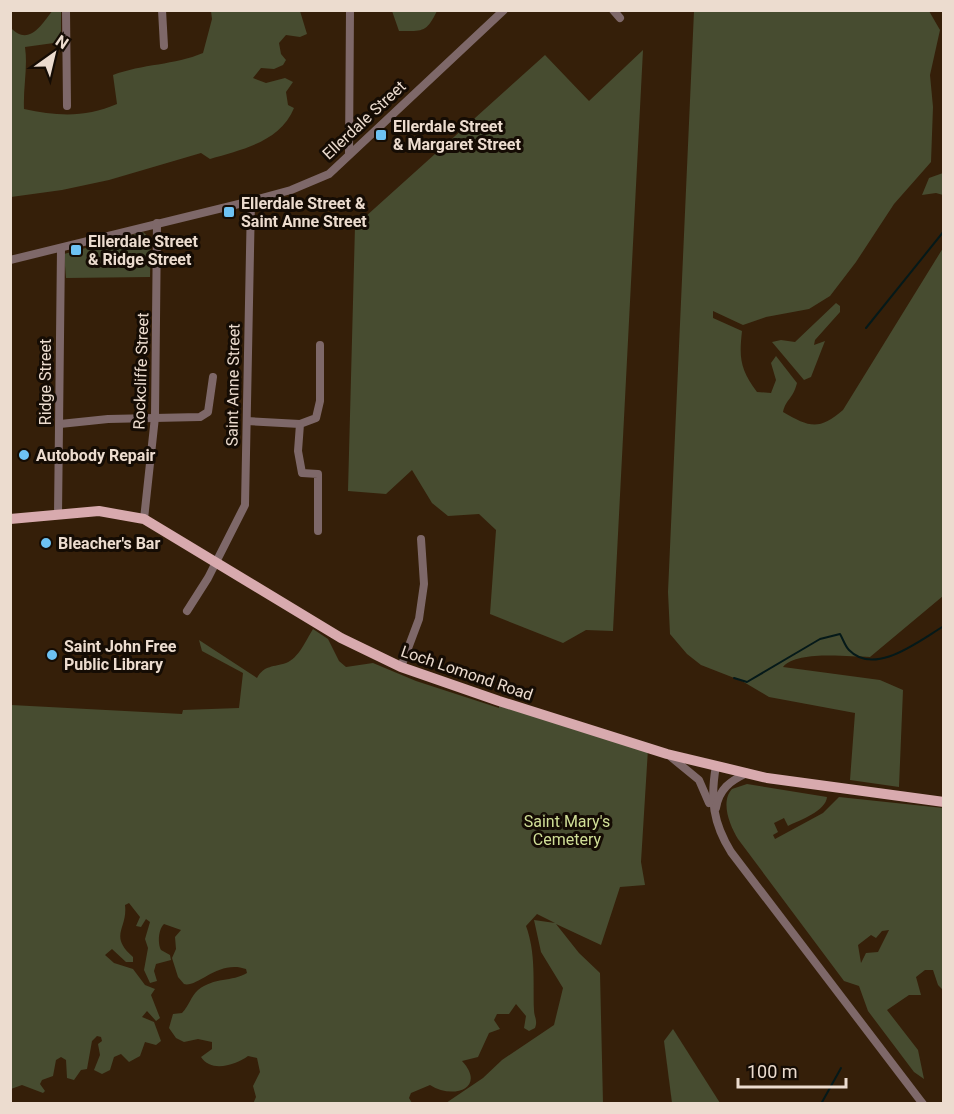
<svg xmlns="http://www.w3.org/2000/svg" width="954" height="1114" viewBox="0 0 954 1114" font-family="Roboto,sans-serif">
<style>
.green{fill:#474c30;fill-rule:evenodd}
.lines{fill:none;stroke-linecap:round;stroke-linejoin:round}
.stream{stroke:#051919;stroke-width:2}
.minor{stroke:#7e6869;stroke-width:8}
.major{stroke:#d8aaae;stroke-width:10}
.poi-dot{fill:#6dc2f3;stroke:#150c04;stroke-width:2}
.labels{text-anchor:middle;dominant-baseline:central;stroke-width:6;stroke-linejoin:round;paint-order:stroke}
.street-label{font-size:16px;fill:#ecdccf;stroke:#150c04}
.poi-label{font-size:16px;font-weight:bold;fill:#ecdccf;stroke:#150c04;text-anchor:start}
.park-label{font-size:16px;fill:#d1df97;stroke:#150c04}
</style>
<rect width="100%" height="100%" fill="#351f09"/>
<g class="green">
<path d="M53 10 61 11V42L25 47C28 67 23 88 24 109 57 116 85 118 117 104L113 75C142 64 175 65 203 53L212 19 211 11H300L307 34 300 37 286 35 279 43 281 54 286 60 283 65 274 69 261 68 253 78 266 83 285 78 293 82 286 92 288 105 294 108C280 142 243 149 210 159L201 153 109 180 62 190 11 197V28C29 47 42 24 53 10Z"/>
<path d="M392 11V10L437 11C426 33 423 31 399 31Z"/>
<path d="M694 11H929L940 30 930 75 933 107 931 162 894 204 856 262 830 296 809 309 766 317 743 325 713 311V318L742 331C739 358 740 369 757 392L771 393 776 380 771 363 776 356 797 383C793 399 786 399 783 412 809 427 819 431 843 410L943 248V596L870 657C849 657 797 650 783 667L880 680 903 690 899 787 850 780 855 713 769 697 742 681 701 665 687 654 670 634 668 592Z"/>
<path d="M643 50 613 631 586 630 563 643 490 614 496 530 479 514 448 516 432 503 412 470 386 494 348 491 355 226 545 55 589 101Z"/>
<path d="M943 173V195L936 193 922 195 929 178Z"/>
<path d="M143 232 151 239 150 277 66 278 64 254Z"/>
<path d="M836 303 840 306V312L815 340 814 345 825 341 811 377 804 380 772 342 781 340 795 342Z"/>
<path d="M313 629 328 639 339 661 346 667 373 663 416 681 499 708V701L648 749 641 862 645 885 620 887 601 945 556 924 579 953 600 973 603 1103H446L483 1078 502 1060 554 1025 563 988 541 952 534 920 555 923 537 914 526 926C536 953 533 982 534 1010 534 1017 538 1020 535 1028L529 1031 524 1028 526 1016 516 1004 509 1014H497L494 1020 500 1029 489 1033 478 1057 462 1061C487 1088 453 1100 430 1085L411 1093 409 1098 412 1103 253 1104 256 1097 253 1086 260 1072 257 1058 248 1056C236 1065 211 1073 201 1057L212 1049V1042L198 1039 184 1042 176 1038 169 1028 173 1014 182 1013C189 1006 191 996 198 990 214 977 232 982 247 973L246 969C219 959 197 988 184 984L178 977 172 958 176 949 175 937 181 930 164 924C159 928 157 943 161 950L170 955 171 960 156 964 154 971 157 981 150 983 144 970 148 948 145 939 150 922 146 919 141 927 136 926 140 917 129 903 125 905C128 929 108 935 133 957V962H126L112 949 105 955 114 963 133 969 145 985 155 989 151 995 160 1018 156 1021 147 1011 142 1017 154 1022 161 1041 156 1045 145 1042 140 1056 129 1062 121 1054 114 1057 110 1070 102 1074 94 1070 100 1055 98 1044 102 1041 101 1037 97 1036 92 1041 87 1069 81 1070 74 1080 67 1078 66 1060 61 1057 56 1060 53 1076 42 1080 40 1084 45 1091 43 1093 22 1085 11 1089V705L182 714 183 710 239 708 243 673 202 651 199 640 257 678C264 665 274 667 286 663 299 658 306 640 313 629Z"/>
<path d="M747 784 827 797C826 811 800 820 788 826L784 818 774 823 778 832 773 835 775 839 823 813 839 797 943 808V990L938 985 933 970H925L916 977 921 995H909L887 1010 918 1050 924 1079 914 1072 868 1011 859 986 844 981 738 839C730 826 720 802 732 789ZM889 930 878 952 866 953 861 963 858 945 871 935 876 938 882 931Z"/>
<path d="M673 1029 720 1103H672L664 1041Z"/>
</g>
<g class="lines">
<g class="stream">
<path d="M866 328 944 231"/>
<path d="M734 678 747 682 820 639 840 634C843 639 845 646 849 650 875 677 920 640 944 626"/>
<path d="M821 1104 841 1068"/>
</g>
<g class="minor">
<path d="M66 10 67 106"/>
<path d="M162 10 164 46"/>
<path d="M613 10 620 18"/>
<path d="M349 154 350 10"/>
<path d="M10 260 251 201 291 190 329 174 504 10"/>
<path d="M247 421 300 424"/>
<path d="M60 424 108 419 200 417 208 412 213 377"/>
<path d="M58 515 61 249"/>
<path d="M144 519 155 417 157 223"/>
<path d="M318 531V474L302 473 298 451 300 424 316 418 320 401V345"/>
<path d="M187 611 208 578 245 505 251 201"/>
<path d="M401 667 419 619 424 584 421 539"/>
<path d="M671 757 699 780 709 803"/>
<path d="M716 766C710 799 713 823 731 852L923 1104"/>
<path d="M716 808C719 789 730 781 747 773"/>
</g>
<path class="major" d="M10 519 99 511 144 519 341 638 401 667 499 701 667 754 767 778 944 802"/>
</g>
<g class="poi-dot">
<rect x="375" y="129" width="12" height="12" rx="3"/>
<rect x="223" y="206" width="12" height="12" rx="3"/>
<rect x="70" y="244" width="12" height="12" rx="3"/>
<circle cx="24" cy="455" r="6"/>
<circle cx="46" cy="543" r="6"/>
<circle cx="52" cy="655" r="6"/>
</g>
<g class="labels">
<g class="street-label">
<text transform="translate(364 120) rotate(-43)">Ellerdale Street</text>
<text transform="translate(141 371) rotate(-88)">Rockcliffe Street</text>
<text transform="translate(45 382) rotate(-90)">Ridge Street</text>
<text transform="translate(233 385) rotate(-89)">Saint Anne Street</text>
<text transform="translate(467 673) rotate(19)">Loch Lomond Road</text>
</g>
<g class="poi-label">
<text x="393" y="126">Ellerdale Street<tspan x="393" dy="18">&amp; Margaret Street</tspan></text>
<text x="241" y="203">Ellerdale Street &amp;<tspan x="241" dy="18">Saint Anne Street</tspan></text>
<text x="88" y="241">Ellerdale Street<tspan x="88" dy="18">&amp; Ridge Street</tspan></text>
<text x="36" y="455">Autobody Repair</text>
<text x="58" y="543">Bleacher's Bar</text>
<text x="64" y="646">Saint John Free<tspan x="64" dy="18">Public Library</tspan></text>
</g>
<g class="park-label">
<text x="567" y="821">Saint Mary's<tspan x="567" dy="18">Cemetery</tspan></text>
</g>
</g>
<rect width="954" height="1114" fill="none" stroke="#ecdccf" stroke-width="24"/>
<g transform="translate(54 54) rotate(34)" stroke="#150c04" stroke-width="4.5" paint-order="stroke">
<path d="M0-4.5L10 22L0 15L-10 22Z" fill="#ecdccf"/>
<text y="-9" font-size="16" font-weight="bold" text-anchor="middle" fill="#ecdccf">N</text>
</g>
<path d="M738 1078v9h108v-9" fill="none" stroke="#ecdccf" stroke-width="3"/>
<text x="747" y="1078" font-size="18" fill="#ecdccf" stroke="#150c04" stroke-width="4.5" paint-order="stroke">100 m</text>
</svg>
